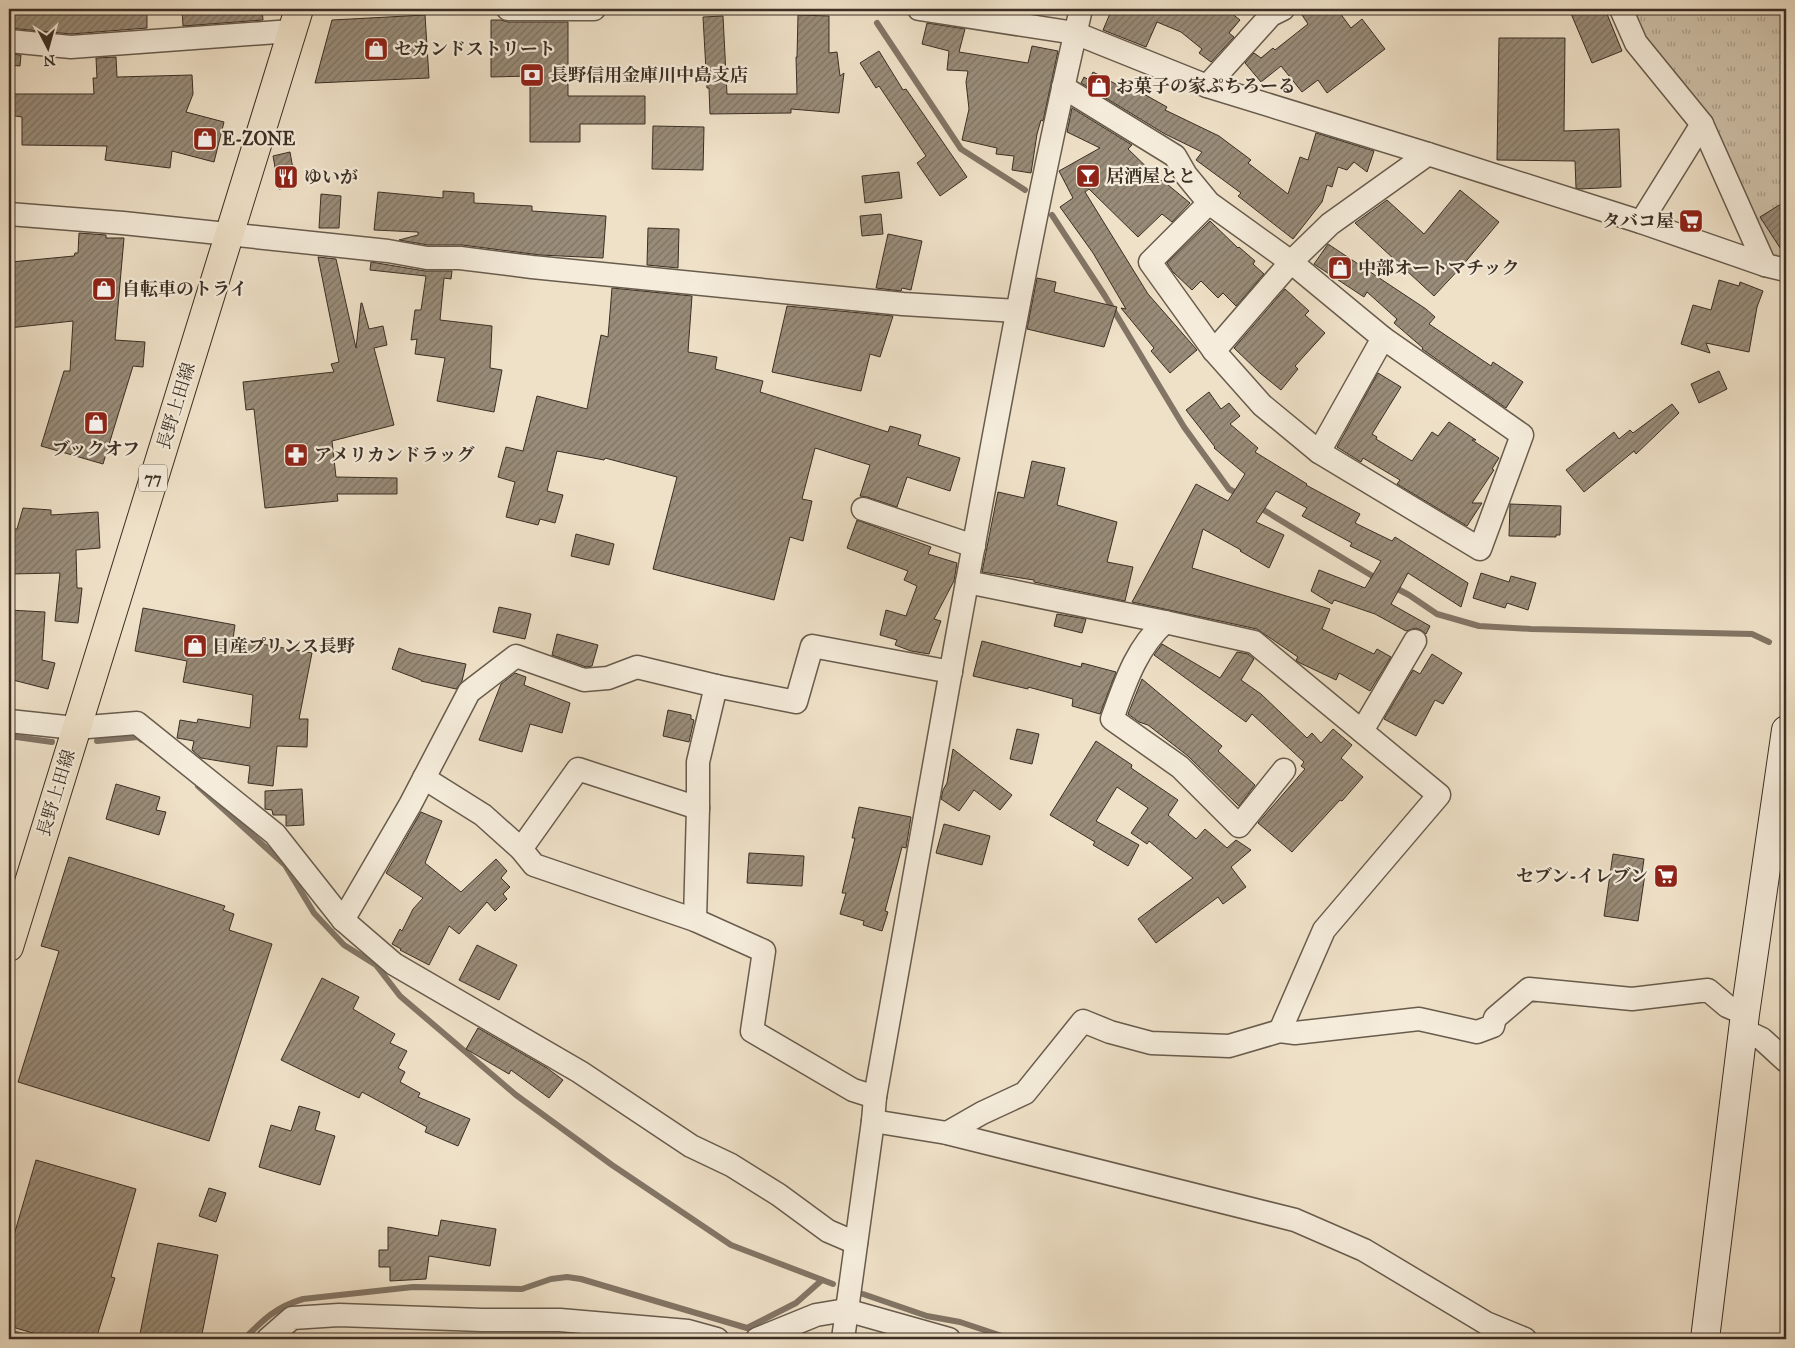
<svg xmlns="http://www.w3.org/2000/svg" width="1795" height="1348" viewBox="0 0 1795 1348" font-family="'IM FELL Great Primer','Noto Serif JP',serif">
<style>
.grass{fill:url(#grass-tufts);stroke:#867968}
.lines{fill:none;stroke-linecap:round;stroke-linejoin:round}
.stream{stroke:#827565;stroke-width:6}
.building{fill:url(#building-hatch);stroke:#3b2f24}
.street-casing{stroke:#685c4d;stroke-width:25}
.secondary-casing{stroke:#3b2f24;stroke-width:30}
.primary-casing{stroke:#3b2f24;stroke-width:30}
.street{stroke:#f5ecdb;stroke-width:22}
.secondary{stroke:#f5ecdb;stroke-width:28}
.primary{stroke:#efe1c8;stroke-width:28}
.labels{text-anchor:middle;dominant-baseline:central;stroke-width:4.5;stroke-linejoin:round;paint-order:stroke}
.shield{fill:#f5ecdb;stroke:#73685b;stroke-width:1}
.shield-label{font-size:16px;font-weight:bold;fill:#3b2f24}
.poi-label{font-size:18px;font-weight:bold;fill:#3b2f24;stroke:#f5ecdb;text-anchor:start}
.street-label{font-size:18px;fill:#3b2f24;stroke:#f5ecdb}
</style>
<defs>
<pattern id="grass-tufts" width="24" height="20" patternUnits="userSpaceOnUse" patternTransform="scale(1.25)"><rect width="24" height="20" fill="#d0c3ac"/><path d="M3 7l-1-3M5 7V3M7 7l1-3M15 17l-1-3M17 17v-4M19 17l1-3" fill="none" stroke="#aa9f8c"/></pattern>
<pattern id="building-hatch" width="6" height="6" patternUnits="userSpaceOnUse" patternTransform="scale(1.25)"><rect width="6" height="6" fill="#998c79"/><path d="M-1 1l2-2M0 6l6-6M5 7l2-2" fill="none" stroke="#7e7363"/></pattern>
</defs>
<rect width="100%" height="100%" fill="#efe1c8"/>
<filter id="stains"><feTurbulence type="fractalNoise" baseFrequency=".004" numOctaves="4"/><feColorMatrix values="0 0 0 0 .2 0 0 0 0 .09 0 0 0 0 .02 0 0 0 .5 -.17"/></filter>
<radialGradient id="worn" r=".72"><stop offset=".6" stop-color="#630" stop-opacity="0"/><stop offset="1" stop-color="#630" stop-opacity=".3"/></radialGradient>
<path class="grass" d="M1623 9H1786V270L1765 265 1717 132Z"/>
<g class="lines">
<g class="stream">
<path d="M877 23 961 149 1025 190"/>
<path d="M1052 215 1105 296 1184 427 1229 489 1240 495"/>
<path d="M1257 506 1379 580"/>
<path d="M1392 586 1409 595 1437 614 1479 626 1531 629 1752 634 1769 642"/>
<path d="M9 736 52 742"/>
<path d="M97 741 138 737 142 740"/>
<path d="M198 786 285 865 314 913 344 945 376 965 400 996 516 1095 612 1165 731 1245 833 1284"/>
<path d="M863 1294 927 1316 960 1322 1011 1339"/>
<path d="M9 1332 33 1339"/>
<path d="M244 1339C264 1319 276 1307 303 1299L413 1287 522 1289 551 1279 567 1277 581 1279 747 1328 796 1303 822 1280"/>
</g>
</g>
<g class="building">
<path d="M9 9H147V28L71 34 9 28Z"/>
<path d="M182 9H262L263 20 183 26Z"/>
<path d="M1112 9H1226L1240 20 1229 33 1234 37 1211 62 1199 53 1202 49 1181 32 1157 22 1146 47 1103 30Z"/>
<path d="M1311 9H1337L1351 28 1362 19 1385 49 1327 93 1318 80 1302 92 1281 66 1261 82 1245 63 1254 53 1261 58 1273 48 1275 50 1308 24 1302 15Z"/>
<path d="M1569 9H1605L1622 51 1592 63Z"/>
<path d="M425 15 429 78 315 83 332 20Z"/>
<path d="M798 15 829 16V53L837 52 840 76 844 73 839 113 791 109V113L710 114 709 88H707L703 17 723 16 727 94H797L796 57H797Z"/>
<path d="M491 20H501L508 22H568V96H645V124H580V142H530V76L491 77Z"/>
<path d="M927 23 965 29 959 52 1028 63 1032 46 1058 51 1043 121 1041 120 1037 134 1031 173 1012 170 1014 156 996 154 997 148 962 140 969 109 966 82 968 71 947 70 949 51 922 44Z"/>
<path d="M1499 38H1565L1564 131 1619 129 1621 187 1580 189 1576 188 1575 161 1497 160Z"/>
<path d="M879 51 903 90 906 89 967 177 940 196 917 163 926 156 879 86 876 88 860 63Z"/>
<path d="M9 54 21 55 20 66 9 65Z"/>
<path d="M116 57 117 77 192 75 193 94 186 112 224 122 214 162 172 151 170 168 105 160 107 146 22 145V117L9 115V94H94L93 78H97L96 58Z"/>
<path d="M1093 72 1131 92 1133 88 1167 107 1165 110 1219 136 1251 160 1248 163 1288 194 1300 157 1308 160 1316 133 1374 151 1367 172 1354 162 1347 170 1338 167 1332 187 1327 185 1322 202 1293 239 1238 196 1241 193 1196 160 1202 152 1165 134 1081 83 1084 77 1089 80Z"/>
<path d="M1072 108 1132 145 1128 149 1161 181 1162 180 1190 203 1172 222 1162 214 1138 237 1089 189 1085 192 1148 294 1197 350 1170 373 1151 351 1154 348 1121 308 1126 309 1093 253 1060 207 1073 198 1059 171 1100 148 1067 132Z"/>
<path d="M653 126 704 127 703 170 652 169Z"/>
<path d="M290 152 296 186 279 189 273 156Z"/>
<path d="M899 172 902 198 865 203 862 176Z"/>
<path d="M1460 190 1499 222 1462 266 1434 296 1355 223 1387 200 1424 234Z"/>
<path d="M443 191 474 193V203L532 206V211L606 216 603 258 540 255 462 245H428L399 240 418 235V232L374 230 378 192 443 198Z"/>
<path d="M321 194 341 196 339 228H319Z"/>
<path d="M1786 201V257L1760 217Z"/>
<path d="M881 214 883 234 862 236 860 216Z"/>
<path d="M1210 221 1238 248 1239 247 1255 261 1253 264 1264 274 1236 306 1223 293 1218 298 1201 281 1192 290 1173 272 1167 263Z"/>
<path d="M648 228 679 229 678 268 647 265Z"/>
<path d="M79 233 106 235V238H124L115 340 145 342 143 367 133 366 103 464 41 446 64 371H70L73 321 9 328V291L14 290 11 262 74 256 75 253H78Z"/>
<path d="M888 234 922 241 911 290 902 288 901 291 876 288Z"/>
<path d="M1328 244 1426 309 1435 317 1429 324 1491 366 1493 362 1523 382 1506 408 1422 349 1423 348 1394 323 1397 319 1367 292 1364 297 1314 264Z"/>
<path d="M318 257 336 259 356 348 361 303H362L369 329 383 326 387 345 374 348 394 425 332 441 336 477 397 478V494H337L338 501 265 508 254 409 246 410 243 382 334 372 331 364 339 362Z"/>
<path d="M371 262 425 271H452L451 279 444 278 440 320 492 326 490 368 502 370 494 412 437 401 445 358 415 354 417 339 411 340 415 310H421L426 276 370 270Z"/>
<path d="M1037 278 1056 282 1054 292 1117 307 1104 347 1027 329Z"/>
<path d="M1719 280 1739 286 1740 282 1763 291 1757 307 1749 352 1706 343 1710 353 1681 344 1693 305 1711 310Z"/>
<path d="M612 288 692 296 688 352 717 357 715 369 763 381 760 392 888 432 890 426 921 435 918 445 960 458 950 491 907 477 897 507 867 497 860 496 870 465 815 448 802 499 812 501 803 541 790 537 774 600 653 569 677 477 605 458 604 460 557 451 547 491 563 495 555 523 540 519 538 525 506 517 515 482 498 477 506 447 523 451 537 396 587 409 601 335 608 337Z"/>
<path d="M1285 289 1309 311 1305 315 1325 333 1295 366 1298 369 1281 390 1260 373 1234 348Z"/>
<path d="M787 306 893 316 880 357 870 354 861 391 772 372Z"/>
<path d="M1719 371 1727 389 1699 403 1691 384Z"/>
<path d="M1378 373 1401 387 1372 434 1377 437 1376 439 1412 461 1432 432 1438 436 1449 422 1476 440H1472L1499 458 1492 469 1494 470 1472 503H1482L1467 526 1397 484 1400 480 1363 458 1361 462 1337 447Z"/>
<path d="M1209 392 1221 409 1229 403 1240 416 1230 424 1258 448 1255 452 1307 484 1306 485 1360 514 1355 523 1392 541 1395 537 1468 583 1461 607 1408 573 1391 604 1430 626 1426 634 1421 630 1416 628 1406 631 1375 614 1334 600 1332 604 1311 591 1319 570 1365 588 1381 561 1350 546 1352 543 1302 516 1307 508 1276 491 1256 522 1284 535 1269 568 1240 551 1241 550 1203 529 1192 568 1330 609 1322 629 1374 654 1377 649 1391 657 1370 691 1339 673 1336 680 1298 662 1296 660 1298 657 1257 629 1132 602 1196 484 1228 501 1245 474 1214 448 1215 447 1186 410Z"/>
<path d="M1672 404 1679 413 1636 454 1634 451 1584 492 1566 470 1614 432 1619 439 1630 430 1633 433Z"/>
<path d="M1032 461 1065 468 1057 505 1117 522 1107 562 1133 567 1125 601 1034 582V580L982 572 998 492 1024 498Z"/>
<path d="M1510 504 1561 506 1560 535H1556V537L1509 536Z"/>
<path d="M23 508 51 510V515L98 512 100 548 76 550 77 588H82L78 623 55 621 60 573 9 574V541L11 542V529H17Z"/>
<path d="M857 520 931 547 928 554 957 563 954 581 934 619 941 621 929 654 911 651 895 645 897 640 880 635 886 610 906 616 917 586 904 580 908 571 847 548Z"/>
<path d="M576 534 614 544 609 565 571 556Z"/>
<path d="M1481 573 1509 582 1511 576 1536 583 1528 610 1507 603 1505 608 1473 598Z"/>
<path d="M499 607 531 614 525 639 493 632Z"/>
<path d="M143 608 235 625 233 639 312 653 299 719H308L307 747 277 746 273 786 248 783 250 766 201 758 192 750 194 741 177 738 180 720 197 723 198 719 250 728 253 695 183 682 187 661 135 651Z"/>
<path d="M9 610 45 612 42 660 55 663 48 689 9 679Z"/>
<path d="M1057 614 1086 619 1082 633 1054 626Z"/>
<path d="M557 634 598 645 592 666 586 667 552 655Z"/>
<path d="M982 641 1081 667 1082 663 1116 672 1100 714 1072 706 1073 699 1028 687V689L973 676Z"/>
<path d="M1162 644 1220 678 1237 652 1248 654 1254 659 1241 680 1261 694 1307 738 1312 733 1321 743 1333 729 1352 745 1341 758 1363 777 1342 801 1340 800 1292 852 1258 823 1305 769 1301 766 1304 762 1252 714 1246 722 1154 655Z"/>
<path d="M399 648 411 653 466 664 462 681 456 689 421 681V680L392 669Z"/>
<path d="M1432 654 1462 673 1443 704 1435 700 1416 736 1384 719 1413 670 1420 674Z"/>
<path d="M515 673 526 677 524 685 570 703 562 733 530 724 522 752 479 740 501 684Z"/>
<path d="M1142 679 1222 746 1218 751 1255 785 1239 806 1188 756 1148 725 1139 722 1128 714Z"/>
<path d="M668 710 691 715V719L694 720 689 742 663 736Z"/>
<path d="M1017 729 1039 734 1032 764 1010 759Z"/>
<path d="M1096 741 1132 765 1131 768 1178 800 1168 815 1196 839 1205 829 1227 848 1236 840 1251 850 1231 867 1246 887 1223 904 1218 897 1156 943 1138 919 1193 878 1149 841 1147 844 1131 833 1148 808 1117 787 1096 821 1139 845 1128 866 1093 845 1095 842 1050 815Z"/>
<path d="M953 749 1012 795 1000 810 974 790 959 811 941 799 943 790 947 783Z"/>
<path d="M116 784 160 797 156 810 166 812 159 835 106 819Z"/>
<path d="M302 789 304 825 286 826V815H273L272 810 265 809V791Z"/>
<path d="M859 807 911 817 906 848 902 847 885 911 888 912 882 931 863 925 864 921 840 914 846 893H842L855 838H852Z"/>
<path d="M421 812 442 821 425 863 461 892 496 859 507 871 501 878 510 887 503 894 507 899 495 911 487 902 459 934 449 926 429 965 400 950 401 949 392 944 400 929 402 931 413 909 423 898 386 873Z"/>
<path d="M944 824 990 836 982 865 936 853Z"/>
<path d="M749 853 804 856 802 886 747 883Z"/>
<path d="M1613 854 1644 859 1642 873 1645 874 1638 921 1604 916Z"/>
<path d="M69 857 225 906 223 910 234 914 229 930 272 944 209 1141 18 1082 59 951 41 946Z"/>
<path d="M477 945 517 965 499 1000 459 980Z"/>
<path d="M322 978 359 997 353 1009 395 1034 390 1043 407 1051 398 1068 405 1072 400 1082 420 1093 418 1097 470 1119 458 1146 425 1132 427 1127 362 1092 359 1098 281 1060Z"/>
<path d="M478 1028 547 1068 563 1080 549 1098 511 1070 509 1074 466 1049Z"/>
<path d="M299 1106 320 1112 315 1130 335 1136 320 1185 259 1167 271 1125 291 1131Z"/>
<path d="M36 1160 136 1189 111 1277 115 1278 96 1339H53L9 1326V1252Z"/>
<path d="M209 1188 226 1193 216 1222 199 1216Z"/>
<path d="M441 1220 496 1229 490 1266 429 1256 426 1279 390 1281V1267H379V1250H388V1227L438 1236Z"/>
<path d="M158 1243 218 1255 201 1339H139Z"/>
</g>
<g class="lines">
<defs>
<g id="street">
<path d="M508 9H594"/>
<path d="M919 9 1075 33 1207 86 1428 154 1641 222 1765 265 1786 270"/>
<path d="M1621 9 1636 43 1702 124 1765 265"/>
<path d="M9 41 71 47 291 31"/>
<path d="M1207 86 1271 15 1283 9"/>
<path d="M1063 87 1175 156 1186 175 1209 203 1291 262 1383 338 1522 435 1480 549 1319 452 1262 405 1214 351 1150 262 1209 203"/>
<path d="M9 214 123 223 388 251 427 258H460L532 267 903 304 1017 311"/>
<path d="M1641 222 1702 124"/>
<path d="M1214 351 1291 262 1330 224 1428 154"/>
<path d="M1319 452 1383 338"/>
<path d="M863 509 974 546"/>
<path d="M967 582 1165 622 1254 642 1439 795 1324 930 1280 1031"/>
<path d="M1165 622C1136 648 1125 683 1112 719L1180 767 1239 826 1284 770"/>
<path d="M9 721 75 728 137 723 275 834 343 920 394 964 580 1072 691 1146 731 1165 779 1195 828 1231 856 1243"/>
<path d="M1362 731 1415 641"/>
<path d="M424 778 483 815 521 849 534 865 695 920 764 951 752 1031 853 1090 875 1097"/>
<path d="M521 849 578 769 698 808"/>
<path d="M343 920 410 805 469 692 516 656 584 680 608 678 637 667 716 686"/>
<path d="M695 920 698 808V762L716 686 796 702 812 646 951 672"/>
<path d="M1743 1030 1762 1039 1786 1061"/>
<path d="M873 1121 947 1133 1295 1220 1364 1250 1486 1323 1525 1339"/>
<path d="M947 1133 982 1113 1025 1093 1083 1021 1110 1032 1151 1043 1229 1046 1280 1031 1295 1033 1419 1019 1477 1032 1493 1026 1495 1018 1529 989 1632 999 1708 990 1727 1006 1745 1014"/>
<path d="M268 1339 292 1318 339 1315 482 1320H560L688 1331 717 1339"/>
<path d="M757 1339 816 1315 846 1310 949 1339"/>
<path d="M843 1339 873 1121 875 1097C910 901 944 706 980 511 1011 343 1042 175 1081 9"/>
</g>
<path id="secondary" d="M1705 1339 1745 1014 1786 730"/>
<path id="primary" d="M9 947 299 9"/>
</defs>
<use href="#street" class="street-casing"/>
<use href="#secondary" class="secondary-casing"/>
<use href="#primary" class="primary-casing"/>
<use href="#street" class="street"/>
<use href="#secondary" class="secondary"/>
<use href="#primary" class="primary"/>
</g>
<defs>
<symbol id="shop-square" viewBox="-11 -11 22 22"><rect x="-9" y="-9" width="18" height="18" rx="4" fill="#8f2418" stroke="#f5ecdb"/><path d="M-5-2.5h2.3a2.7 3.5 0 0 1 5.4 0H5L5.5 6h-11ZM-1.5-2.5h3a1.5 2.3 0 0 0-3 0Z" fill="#fff"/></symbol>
<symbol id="bank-square" viewBox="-11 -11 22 22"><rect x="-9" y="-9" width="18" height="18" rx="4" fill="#8f2418" stroke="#f5ecdb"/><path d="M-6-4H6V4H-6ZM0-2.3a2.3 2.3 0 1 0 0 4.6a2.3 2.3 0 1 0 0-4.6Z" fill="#fff"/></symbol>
<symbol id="bar-square" viewBox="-11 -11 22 22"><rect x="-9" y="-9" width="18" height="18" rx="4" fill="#8f2418" stroke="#f5ecdb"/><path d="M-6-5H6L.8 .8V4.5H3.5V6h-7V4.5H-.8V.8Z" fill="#fff"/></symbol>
<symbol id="restaurant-square" viewBox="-11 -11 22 22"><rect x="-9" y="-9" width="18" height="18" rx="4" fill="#8f2418" stroke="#f5ecdb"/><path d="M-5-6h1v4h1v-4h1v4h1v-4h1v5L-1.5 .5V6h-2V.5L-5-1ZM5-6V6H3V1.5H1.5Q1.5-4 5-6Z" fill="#fff"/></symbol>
<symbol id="supermarket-square" viewBox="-11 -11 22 22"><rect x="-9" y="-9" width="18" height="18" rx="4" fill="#8f2418" stroke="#f5ecdb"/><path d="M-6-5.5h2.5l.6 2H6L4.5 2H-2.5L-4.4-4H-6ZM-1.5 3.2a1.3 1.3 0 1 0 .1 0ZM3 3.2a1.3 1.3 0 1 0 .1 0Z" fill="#fff"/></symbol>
<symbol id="pharmacy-square" viewBox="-11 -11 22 22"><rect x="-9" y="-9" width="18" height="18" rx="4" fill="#8f2418" stroke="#f5ecdb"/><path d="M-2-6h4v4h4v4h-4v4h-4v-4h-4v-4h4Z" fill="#fff"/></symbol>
</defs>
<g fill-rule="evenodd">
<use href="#shop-square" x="362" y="35" width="28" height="28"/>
<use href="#bank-square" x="518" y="61" width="28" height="28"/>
<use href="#shop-square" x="1085" y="72" width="28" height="28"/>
<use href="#shop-square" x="191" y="125" width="28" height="28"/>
<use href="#bar-square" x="1074" y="162" width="28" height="28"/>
<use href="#restaurant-square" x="272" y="163" width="28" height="28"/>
<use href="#supermarket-square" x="1677" y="207" width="28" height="28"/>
<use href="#shop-square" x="1326" y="254" width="28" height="28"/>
<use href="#shop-square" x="90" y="275" width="28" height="28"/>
<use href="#shop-square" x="82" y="409" width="28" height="28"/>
<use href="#pharmacy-square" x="282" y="441" width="28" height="28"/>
<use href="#shop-square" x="181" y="632" width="28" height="28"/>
<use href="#supermarket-square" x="1652" y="862" width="28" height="28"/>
</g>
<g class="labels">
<rect class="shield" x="139" y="464.5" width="28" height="27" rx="4"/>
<g class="shield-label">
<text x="153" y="478">77</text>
</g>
<g class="poi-label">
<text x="394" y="49">セカンドストリート</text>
<text x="550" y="75">長野信用金庫川中島支店</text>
<text x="1116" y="86">お菓子の家ぷちろーる</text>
<text x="222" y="139">E-ZONE</text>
<text x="1106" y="176">居酒屋とと</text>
<text x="304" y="177">ゆいが</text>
<text x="1674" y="221" text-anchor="end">タバコ屋</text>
<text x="1358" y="268">中部オートマチック</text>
<text x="122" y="289">自転車のトライ</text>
<text x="96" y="449" text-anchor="middle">ブックオフ</text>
<text x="314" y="455">アメリカンドラッグ</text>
<text x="212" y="646">日産プリンス長野</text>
<text x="1648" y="876" text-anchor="end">セブン-イレブン</text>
</g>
<g class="street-label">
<text transform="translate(176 406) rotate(-73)">長野上田線</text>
<text transform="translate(56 793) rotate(-73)">長野上田線</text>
</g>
</g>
<rect width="1795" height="1348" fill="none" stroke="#efe1c8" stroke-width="30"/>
<rect x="10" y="10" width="1775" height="1328" fill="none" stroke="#3b2f24" stroke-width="2.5"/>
<rect x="15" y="15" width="1765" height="1318" fill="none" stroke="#3b2f24"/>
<g transform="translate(48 48) rotate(174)" stroke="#f5ecdb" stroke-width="4" paint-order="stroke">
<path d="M0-4L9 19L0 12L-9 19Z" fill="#3b2f24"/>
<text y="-8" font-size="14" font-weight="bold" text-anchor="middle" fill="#3b2f24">N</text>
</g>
<rect width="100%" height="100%" filter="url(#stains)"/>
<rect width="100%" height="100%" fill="url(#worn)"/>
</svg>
